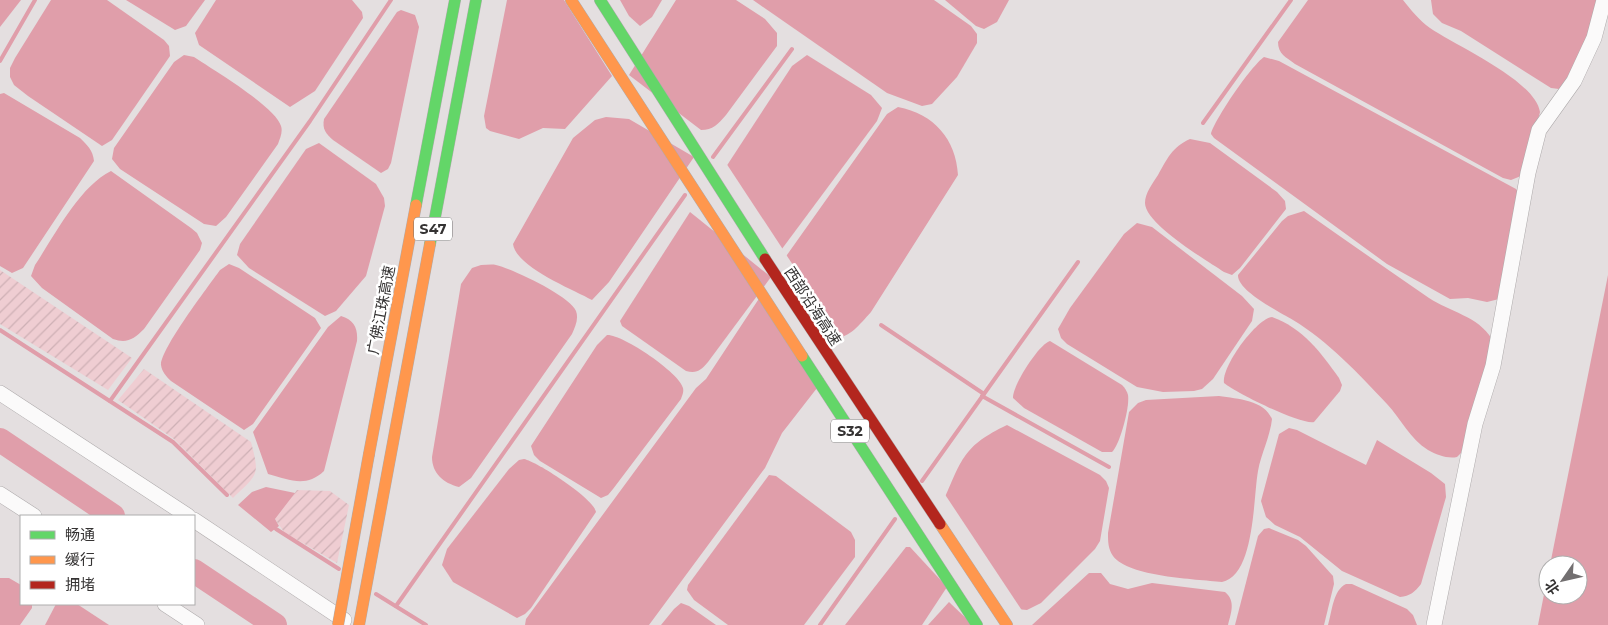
<svg xmlns="http://www.w3.org/2000/svg" width="1608" height="625" viewBox="0 0 1608 625" font-family="Montserrat,'Noto Sans SC',sans-serif">
<style>
.garden{fill:url(#garden-furrows)}
.water{fill:#e09eaa}
.pier{fill:#e4dfe0}
.lines{fill:none;stroke-linecap:round;stroke-linejoin:round}
.stream{stroke:#e09eaa;stroke-width:4}
.river{stroke:#e09eaa;stroke-width:24}
.street-casing{stroke:#afabac;stroke-width:16}
.fast-casing{stroke:#afabac;stroke-width:12}
.slow-casing{stroke:#afabac;stroke-width:12}
.jam-casing{stroke:#afabac;stroke-width:12}
.street{stroke:#fbfafa;stroke-width:15}
.fast{stroke:#63d668;stroke-width:11}
.slow{stroke:#ff974d;stroke-width:11}
.jam{stroke:#b3261e;stroke-width:11}
.slow-bridge-casing{stroke:#afabac;stroke-width:12;stroke-linecap:butt}
.slow-bridge{stroke:#ff974d;stroke-width:11}
.labels{text-anchor:middle;dominant-baseline:central;stroke-width:5;stroke-linejoin:round;paint-order:stroke}
.shield{fill:#fff;stroke:#727070;stroke-width:1}
.shield-label{font-size:14px;font-weight:bold;fill:#353333}
.street-label{font-size:15px;fill:#353333;stroke:#fff}
</style>
<defs>
<pattern id="garden-furrows" width="10" height="10" patternUnits="userSpaceOnUse" patternTransform="scale(1.25)"><rect width="10" height="10" fill="#efcdd2"/><path d="M-1 1l2-2M0 10L10 0M9 11l2-2" fill="none" stroke="#ceb0b5"/></pattern>
</defs>
<rect width="100%" height="100%" fill="#e4dfe0"/>
<g class="garden">
<path d="M0 270 132 358 108 390 0 324Z"/>
<path d="M144 369 251 442C260 476 258 474 233 498L174 439 118 400Z"/>
<path d="M297 490 330 491 349 505 337 563 284 532 275 519Z"/>
</g>
<g class="water">
<path d="M0 0H21L0 27Z"/>
<path d="M51 0H107L164 40 169 46 170 56 112 140 102 146 28 96 14 85 10 77V68L15 58Z"/>
<path d="M126 0H205L186 26 175 30Z"/>
<path d="M216 0H352L362 12 363 18 315 91 290 107 199 45 195 33Z"/>
<path d="M507 0H564L612 76 565 129 543 128 519 139 490 131 486 128 484 116Z"/>
<path d="M620 0H662L652 17 640 26 629 16Z"/>
<path d="M676 0H736L765 19 777 33V46L726 115C718 124 713 130 701 130L629 75Z"/>
<path d="M753 0H934L971 26 977 34V43L957 77 932 104 922 106 887 93Z"/>
<path d="M945 0H1009L997 22 984 29 976 26Z"/>
<path d="M1308 0H1403C1411 10 1419 20 1430 28 1456 46 1535 80 1540 112L1526 168 1521 176 1511 180 1503 178 1295 64C1286 57 1278 54 1278 42Z"/>
<path d="M1431 0H1604L1581 75 1559 89 1551 88 1461 31 1442 23 1433 14Z"/>
<path d="M401 10 415 15 419 27 391 163 388 169 381 173 333 140C326 134 322 129 324 119L397 12Z"/>
<path d="M184 55 194 57C212 69 276 107 281 126 283 132 280 138 278 144L226 217 216 226 204 224 120 169 112 159 114 148 174 62Z"/>
<path d="M807 55 871 95 882 108 877 121 773 261 705 199 792 66Z"/>
<path d="M1264 57 1279 61 1516 189 1519 193 1499 299 1487 302 1468 298 1450 299 1387 264 1214 138 1211 134C1215 119 1251 66 1264 57Z"/>
<path d="M4 93 80 138C87 145 93 150 94 161L23 268 12 273 0 266V94Z"/>
<path d="M898 107C934 114 956 139 958 175L871 312C859 325 851 337 833 339L777 269 887 114Z"/>
<path d="M606 117 629 119 694 157 609 282 592 300C572 289 516 267 513 244L573 138 595 120Z"/>
<path d="M1190 139 1210 143 1277 192 1285 201 1286 209 1240 268 1232 275 1224 272C1206 260 1145 224 1145 203 1145 193 1153 183 1158 175 1167 159 1172 147 1190 139Z"/>
<path d="M319 143 376 184 384 198 385 206 366 276 336 311 325 316 249 268 237 255 240 244 306 149Z"/>
<path d="M111 171 191 228 197 233 202 243 200 250 144 329C134 339 127 344 113 339L42 288 31 276 35 265C55 235 79 187 111 171Z"/>
<path d="M1304 211C1345 240 1387 269 1429 298 1450 312 1478 316 1492 339L1480 396 1461 453 1457 457C1448 459 1437 455 1428 450 1410 439 1401 419 1387 404 1359 374 1328 341 1293 320 1280 312 1237 291 1238 275L1282 221 1288 216Z"/>
<path d="M690 212 771 277 708 362C701 370 697 374 686 371L622 326 620 321Z"/>
<path d="M1137 223 1152 227 1242 296 1254 309 1252 321 1213 379 1202 389 1194 391 1163 392 1137 387 1067 344 1061 338 1058 329 1070 308 1124 234Z"/>
<path d="M229 264 239 268 315 318 321 328 253 424 244 430 171 381C166 376 162 372 161 365 161 348 208 287 220 270Z"/>
<path d="M481 265C486 265 492 264 496 265 513 269 570 296 576 311 579 319 575 327 572 334L471 478 459 487C443 483 432 473 432 457L461 284 472 268Z"/>
<path d="M1608 275V625H1538L1548 574V595H1578V565H1550Z"/>
<path d="M762 294 824 379 782 433 765 468 649 625H525L526 619 696 388 706 379Z"/>
<path d="M341 316C354 320 358 328 357 341L324 471C306 488 290 480 268 474L253 432 328 327Z"/>
<path d="M1272 317C1303 328 1321 353 1339 378L1342 385 1340 391 1314 422C1301 425 1236 393 1224 383 1221 367 1256 319 1272 317Z"/>
<path d="M607 335C622 334 680 373 683 388 684 392 682 396 681 399L613 489 608 495 601 498 540 461 534 455 531 446 597 345Z"/>
<path d="M1050 341 1122 385C1125 388 1127 391 1128 395 1130 407 1120 444 1112 452H1102L1024 408 1013 398C1012 386 1039 344 1050 341Z"/>
<path d="M1219 396C1238 399 1264 400 1272 419 1270 437 1261 454 1258 471 1253 499 1255 575 1222 582 1195 579 1129 577 1113 556 1108 549 1108 541 1108 533L1129 412 1138 403 1146 400Z"/>
<path d="M1007 425 1100 475 1106 481 1109 488 1100 541 1095 549 1041 603 1027 610 1016 609 943 502C962 459 963 446 1007 425Z"/>
<path d="M1289 428 1297 430 1366 465 1377 440 1431 473 1445 484 1446 497 1421 584C1415 592 1410 596 1400 597L1342 571 1300 537 1275 525 1266 517 1261 501 1279 434Z"/>
<path d="M524 459C538 462 594 499 596 512L531 608 525 614 517 618 453 582 442 565 447 549 509 469 519 460Z"/>
<path d="M769 475 776 476 851 532 855 540V557L804 625H728L694 600 687 590 688 585Z"/>
<path d="M266 487 295 493 275 519 279 526 271 532 238 505 252 492Z"/>
<path d="M1269 528 1298 540 1306 546 1333 576 1334 584 1324 625H1235L1258 536 1264 529Z"/>
<path d="M906 547H910L947 587 922 625H845Z"/>
<path d="M1089 573H1101L1110 584 1128 589 1152 583 1225 592C1236 601 1231 613 1228 625H1032Z"/>
<path d="M0 578H9L21 585V604H32V608L20 625H0Z"/>
<path d="M1346 584H1352L1407 609 1413 615 1417 625H1328C1332 612 1333 590 1346 584Z"/>
<path d="M949 602 973 625H928Z"/>
<path d="M681 603 689 606 716 625H661L674 609Z"/>
<path d="M56 604H77L109 625H45Z"/>
</g>
<g class="pier">
<path d="M726 163 784 251 775 263 703 198Z"/>
<path d="M785 253 843 340 833 341 775 267Z"/>
<path d="M944 493 1023 612 1014 610 940 504Z"/>
</g>
<g class="lines">
<g class="stream">
<path d="M0 61 35 0"/>
<path d="M1203 123 1291 0"/>
<path d="M713 157 792 49"/>
<path d="M881 325 984 394"/>
<path d="M0 330 173 442 227 495"/>
<path d="M982 396 1109 467"/>
<path d="M110 401 310 121 391 0"/>
<path d="M922 481 1078 262"/>
<path d="M276 529 339 569"/>
<path d="M376 594 426 625"/>
<path d="M396 606 685 195"/>
<path d="M820 625 895 519"/>
</g>
<g class="river">
<path d="M0 440 113 516"/>
<path d="M194 571 275 625"/>
</g>
<defs>
<g id="street">
<path d="M0 393 188 516"/>
<path d="M0 494 34 516"/>
<path d="M194 520 344 620"/>
<path d="M165 604 197 625"/>
<path d="M1434 625 1475 424 1493 366 1528 173 1539 130 1574 81 1594 38 1604 0"/>
</g>
<g id="fast">
<path d="M600 0 765 259"/>
<path d="M416 205 455 0"/>
<path d="M430 244 476 0"/>
<path d="M802 356 977 625"/>
</g>
<g id="slow">
<path d="M571 0 802 356"/>
<path d="M369 454 416 205"/>
<path d="M940 524 1007 625"/>
<path d="M359 625 430 244"/>
</g>
<path id="jam" d="M765 259 940 524"/>
</defs>
<use href="#street" class="street-casing"/>
<use href="#fast" class="fast-casing"/>
<use href="#slow" class="slow-casing"/>
<use href="#jam" class="jam-casing"/>
<use href="#street" class="street"/>
<use href="#fast" class="fast"/>
<use href="#slow" class="slow"/>
<use href="#jam" class="jam"/>
<defs>
<path id="slow-bridge" d="M338 625 369 454"/>
</defs>
<use href="#slow-bridge" class="slow-bridge-casing"/>
<use href="#slow-bridge" class="slow-bridge"/>
</g>
<g class="labels">
<g class="shield">
<rect x="414" y="217.5" width="38" height="23" rx="4"/>
<rect x="831" y="419.5" width="38" height="23" rx="4"/>
</g>
<g class="shield-label">
<text x="433" y="229">S47</text>
<text x="850" y="431">S32</text>
</g>
<g class="street-label">
<text transform="translate(813 306) rotate(57)">西部沿海高速</text>
<text transform="translate(381 310) rotate(-79)">广佛江珠高速</text>
</g>
</g>
<rect x="20" y="515" width="175" height="90" fill="#ffffff" stroke="#aeadad"/>
<rect x="30" y="531" width="25" height="8" fill="#63d668" stroke="#aeadad"/>
<text x="65" y="540" font-size="15" fill="#353333">畅通</text>
<rect x="30" y="556" width="25" height="8" fill="#ff974d" stroke="#aeadad"/>
<text x="65" y="565" font-size="15" fill="#353333">缓行</text>
<rect x="30" y="581" width="25" height="8" fill="#b3261e" stroke="#aeadad"/>
<text x="65" y="590" font-size="15" fill="#353333">拥堵</text>
<g transform="translate(1563 580) rotate(236)"><circle r="24" fill="#ffffff" stroke="#aeadad"/>
<path d="M0-4L9 19L0 12L-9 19Z" fill="#726f70"/>
<text y="-8" font-size="14" font-weight="bold" text-anchor="middle" fill="#353333">北</text>
</g>
</svg>
